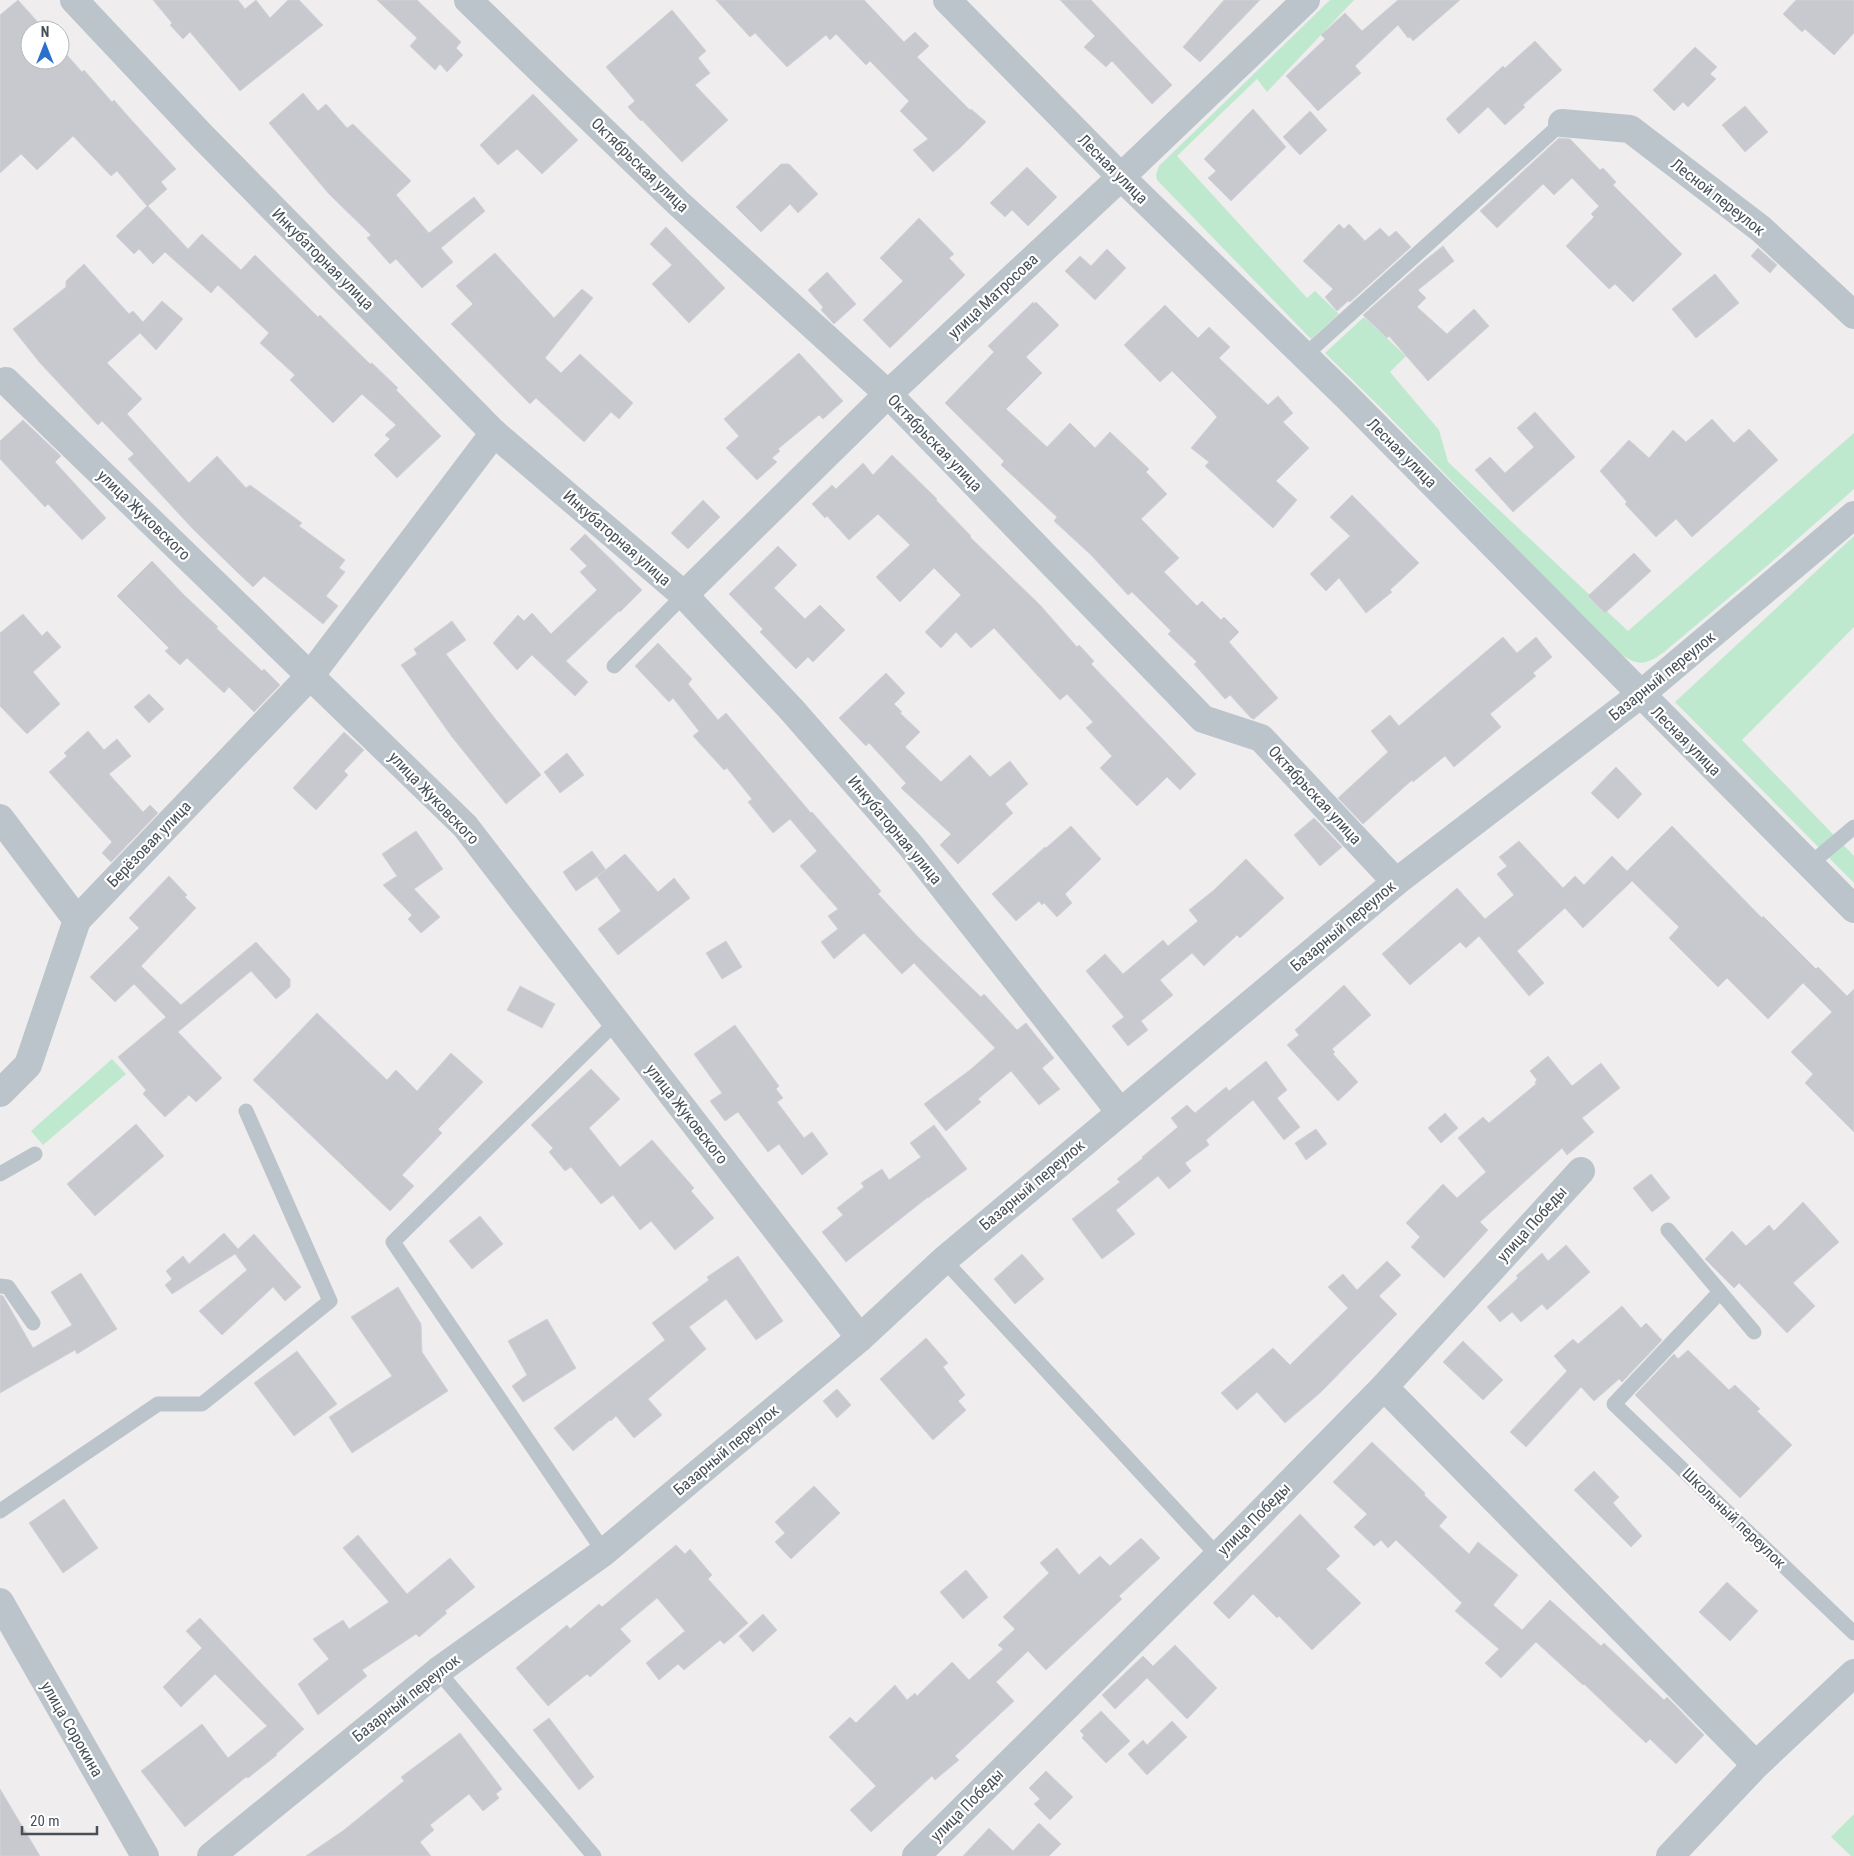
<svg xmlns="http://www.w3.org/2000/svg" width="1854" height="1856" viewBox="0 0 1854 1856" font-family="'Roboto Condensed',sans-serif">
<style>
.green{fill:#bfe9cf}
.building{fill:#c7c9cf;stroke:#d1d3d8}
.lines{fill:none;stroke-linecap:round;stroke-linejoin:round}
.lane{stroke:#bcc4cb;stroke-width:15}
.street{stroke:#bcc4cb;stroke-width:28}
.labels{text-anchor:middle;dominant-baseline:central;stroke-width:4.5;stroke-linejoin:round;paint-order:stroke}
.street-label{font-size:16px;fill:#475058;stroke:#fff}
</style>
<rect width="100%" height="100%" fill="#efeded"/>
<g class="green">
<path d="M1330 0H1354L1267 92 1257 79 1177 156 1307 298 1315 291 1339 314 1311 339 1157 180 1156 175 1159 166Z"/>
<path d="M1364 317 1406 356 1390 372 1439 430 1448 462 1628 631 1854 433V489L1768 565 1664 652C1641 670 1632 663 1612 647L1381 408 1325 353Z"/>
<path d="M1854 536V627L1742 740 1854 856V883L1675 702Z"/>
<path d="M112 1059 126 1074 43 1145 31 1131Z"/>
<path d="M1854 1814V1856H1851L1831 1837Z"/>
</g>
<g class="building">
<path d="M18 0 45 30H30V60H60V47L82 72 84 70 112 102 114 100 126 114 176 169 161 182 167 189 148 206 188 249 202 234 241 270 255 255 318 317 320 315 370 364 372 363 398 388 396 390 441 436 397 478 374 455 390 439 385 435 396 425 362 394 333 423 290 380 295 375 260 343 269 333 218 285 211 293 165 252 153 264 139 249 134 254 116 236 147 206 117 171 111 176 73 136 37 170 21 154 0 173V15Z"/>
<path d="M153 0H238L245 9 256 0 270 18 288 0H299L323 25 240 91 190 32 183 39 170 25 172 23Z"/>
<path d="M377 0H417L461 42 456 48 463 55 447 72 440 64 435 70 410 46 417 38Z"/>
<path d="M716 0H864L904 42 915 32 929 46 917 57 970 110 971 109 986 122 961 147 933 172 913 150 928 139 900 111 909 101 870 61 866 65 836 34 830 40 826 35 787 67 755 33 750 37Z"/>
<path d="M1060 0H1091L1172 85 1152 104 1112 61 1106 67 1084 47 1095 36Z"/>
<path d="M1224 0H1260L1200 62 1183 47Z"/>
<path d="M1398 0H1460L1413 41 1410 37 1408 38 1398 25 1355 66 1361 73 1318 111 1286 76 1325 39 1321 35 1345 13 1362 31Z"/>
<path d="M1796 0H1854V33L1834 55 1805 29 1802 32 1783 14Z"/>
<path d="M672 10 706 51 698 58 710 73 695 85 728 120 682 162 642 120 641 121 628 107 635 101 606 67Z"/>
<path d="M1535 41 1562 70 1523 105 1525 107 1505 125 1488 107 1459 134 1446 119 1503 66 1505 68Z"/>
<path d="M1695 47 1717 67 1710 74 1716 79 1688 107 1683 102 1674 111 1653 90Z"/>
<path d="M303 93 318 111 326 104 347 128 353 124 411 181 396 195 429 233 474 197 485 211 441 248 453 262 422 288 396 259 390 264 367 238 371 235 329 194 269 123Z"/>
<path d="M533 94 578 140 542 174 517 149 498 165 480 145Z"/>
<path d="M1745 106 1768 132 1745 152 1722 125Z"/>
<path d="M1253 109 1286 147 1231 201 1208 178 1216 171 1204 159Z"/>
<path d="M1310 111 1327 130 1300 155 1283 137Z"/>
<path d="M1559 138 1570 139 1600 170 1603 168 1616 182 1613 185 1682 254 1633 302 1615 284 1609 289 1566 246 1594 217 1591 214 1599 206 1572 178 1554 195 1543 184 1497 228 1480 211Z"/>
<path d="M781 164H789L818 194 798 213 790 204 761 232 736 207Z"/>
<path d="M1027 167 1057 197 1028 226 1012 210 1005 217 990 203Z"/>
<path d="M919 218 954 254 949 258 965 275 890 348 863 320 903 281 880 258Z"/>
<path d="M1339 224 1344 229 1349 224 1365 241 1380 228 1389 237 1396 231 1411 247 1350 302 1348 301 1337 311 1325 297 1333 289 1303 261Z"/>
<path d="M666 227 725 288 689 323 652 284 672 265 650 244Z"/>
<path d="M1443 246 1454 261 1418 290 1426 298 1417 307 1447 334 1474 309 1489 326 1428 381 1389 336 1387 338 1363 315 1424 261Z"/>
<path d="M1758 248 1777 265 1770 273 1751 256Z"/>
<path d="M1107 249 1126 268 1095 300 1065 271 1080 256 1091 266Z"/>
<path d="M495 253 554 318 582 289 593 298 545 358 561 373 580 354 633 403 619 419 611 412 584 442 536 398 530 404 451 324 473 304 456 286Z"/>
<path d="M84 264 129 314 133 311 143 322 162 301 183 319 156 350 140 333 107 363 142 399 127 414 189 483 217 456 246 488 250 485 302 523 299 526 345 560 339 568 345 572 326 596 338 606 323 624 264 576 253 587 236 571 193 529 128 459 134 454 102 421 98 425 40 363 13 329 66 287V281Z"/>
<path d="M827 272 856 304 834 324 821 310 823 307 808 290Z"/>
<path d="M1715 274 1739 303 1696 338 1672 309Z"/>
<path d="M1033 302 1034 304 1036 302 1059 325 1026 357 1042 373 1006 409 1047 447 1070 423 1095 448 1110 432 1149 469 1146 472 1167 494 1141 519 1179 558 1164 572 1197 606 1202 601 1221 620 1224 617 1239 632 1229 642 1278 698 1254 719 1251 718 1230 695 1225 699 1194 664 1197 662 1168 634 1171 631 1132 592 1128 595 1091 555 1054 521 1057 517 1001 465 1004 461 945 403 994 352 988 346Z"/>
<path d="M1165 305 1198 338 1209 327 1230 347 1219 358 1268 405 1278 396 1293 413 1283 422 1309 448 1276 481 1297 500 1273 528 1205 466 1209 462 1191 448 1217 417 1213 412 1172 371 1160 382 1124 345Z"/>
<path d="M799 353 843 401 823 419 819 415 778 449 780 451 772 458 777 462 757 480 726 448 739 436 724 419Z"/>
<path d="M1535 412 1575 457 1513 512 1475 470 1490 457 1505 473 1534 447 1517 428Z"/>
<path d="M1712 419 1734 443 1749 429 1778 460 1692 537 1676 519 1656 537 1625 504 1627 502 1600 471 1629 440 1649 458 1673 430 1686 442Z"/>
<path d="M23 420 61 456 55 462 106 518 82 540 48 504 45 507 0 459V441Z"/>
<path d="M892 455 937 499 936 500 971 536 970 537 1040 605 1077 647 1079 645 1094 661 1091 664 1196 774 1180 790 1167 777 1137 806 1100 768 1112 756 1086 728 1093 722 1067 694 1060 700 994 628 971 648 956 632 941 648 925 632 961 595 934 568 900 602 876 577 910 545 878 514 849 540 827 516 825 518 812 504 832 485 836 489 863 463 873 475Z"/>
<path d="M1352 495 1419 563 1390 590 1392 592 1366 613 1339 578 1326 591 1310 574 1350 536 1330 517Z"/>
<path d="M703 500 720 517 688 549 671 533Z"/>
<path d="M585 534 642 590 620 612 619 611 566 661 588 682 575 696 532 655 517 670 493 643 518 615 524 621 532 613 551 634 597 590 580 572 587 566 570 549Z"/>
<path d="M778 546 797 565 774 588 805 619 820 605 845 630 813 662 808 657 796 669 760 632 763 629 729 594Z"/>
<path d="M1634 553 1651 571 1605 613 1588 596Z"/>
<path d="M152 561 183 594 218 627 216 628 262 671 264 669 280 685 254 712 229 687 224 693 187 658 180 665 165 651 169 648 117 596Z"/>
<path d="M23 614 42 636 47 631 61 647 33 672 60 704 27 734 0 706V633Z"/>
<path d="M452 621 466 640 446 654 493 716 541 775 506 804 452 737 401 665 417 654 414 649Z"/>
<path d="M1503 637 1517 653 1536 637 1552 657 1533 673 1536 676 1490 714 1501 727 1454 767 1445 756 1413 782 1412 780 1363 824 1338 798 1388 752 1371 731 1390 715 1399 726Z"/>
<path d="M658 643 692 679 688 684 718 720 726 713 811 813 812 812 881 891 878 894 918 937 981 997 984 994 1017 1030 1026 1023 1054 1058 1042 1068 1060 1089 1039 1105 1011 1071 978 1099 981 1102 946 1131 924 1104 970 1070 995 1048 914 963 902 974 864 933 834 959 821 942 838 929 828 916 838 909 800 866 817 851 790 819 773 833 748 802 752 799 727 768 724 770 693 736 699 731 673 698 669 702 635 666Z"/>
<path d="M886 673 905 693 894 704 902 712 900 713 920 732 905 747 941 782 970 755 990 777 1010 761 1028 784 1005 804 1013 813 958 864 940 845 951 834 901 788 906 783 869 743 866 746 839 718Z"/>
<path d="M149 694 164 709 149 723 134 707Z"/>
<path d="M88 731 104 750 117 739 131 756 109 774 143 812 150 805 158 813 111 862 102 853 112 842 49 772 67 756 64 753Z"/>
<path d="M344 732 364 750 344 771 348 775 316 810 293 788Z"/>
<path d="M567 753 584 775 560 793 544 772Z"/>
<path d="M1616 767 1642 794 1618 819 1591 793Z"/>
<path d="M1314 818 1342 847 1320 866 1294 835Z"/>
<path d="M1071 826 1101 859 1065 894 1072 903 1057 917 1044 903 1042 905 1039 901 1016 921 992 894 1045 847 1046 848Z"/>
<path d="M1672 826 1762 918 1763 916 1816 969 1818 967 1847 996 1854 989V1132L1805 1083 1813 1074 1791 1052 1832 1012 1803 983 1768 1019 1727 978 1718 987 1669 938 1679 927 1632 881 1583 928 1565 908 1517 951 1544 983 1529 996 1479 936 1466 948 1460 942 1410 985 1382 954 1457 888 1485 919 1514 895 1497 874 1507 866 1499 857 1519 841 1563 888 1575 876 1584 885 1612 856 1627 871Z"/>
<path d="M416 831 443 869 414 889 440 917 421 933 408 919 412 915 383 885 397 876 382 854Z"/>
<path d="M592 851 606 870 576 891 563 872Z"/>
<path d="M625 854 658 892 674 878 690 898 618 955 598 929 621 911 597 877Z"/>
<path d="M1246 859 1284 898 1240 938 1237 935 1204 966 1192 953 1160 980 1173 995 1141 1021 1148 1030 1128 1046 1112 1026 1124 1017 1086 971 1105 954 1123 974 1163 940 1168 946 1198 921 1189 910 1214 890Z"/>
<path d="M169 876 187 895 185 897 196 908 141 966 181 1005 256 942 290 979V987L276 999 251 971 178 1032 222 1078 196 1102 189 1095 165 1117 143 1094 146 1090 118 1057 166 1017 134 984 115 1002 90 977 139 928 129 918Z"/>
<path d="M726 941 742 967 722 979 706 953Z"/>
<path d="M1344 985 1371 1015 1332 1049 1335 1052 1333 1054 1358 1082 1338 1101 1287 1045 1299 1035 1295 1030Z"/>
<path d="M520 986 555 1004 542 1028 507 1010Z"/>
<path d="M317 1013 387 1080 396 1070 417 1091 451 1053 483 1082 438 1129 442 1133 402 1175 414 1186 390 1211 253 1080Z"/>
<path d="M735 1025 779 1086 776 1089 783 1098 777 1102 804 1138 812 1132 828 1154 802 1175 779 1144 768 1152 738 1112 725 1121 710 1101 722 1093 694 1054Z"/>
<path d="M1548 1056 1572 1086 1601 1063 1620 1088 1582 1118 1594 1132 1567 1155 1562 1148 1480 1222 1488 1230 1444 1278 1411 1247 1420 1237 1406 1223 1443 1184 1457 1198 1486 1172 1458 1138 1483 1117 1489 1123 1536 1084 1535 1082 1537 1080 1530 1071Z"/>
<path d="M1266 1061 1287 1090 1277 1098 1300 1127 1284 1140 1253 1100 1206 1140 1209 1145 1185 1163 1191 1171 1169 1189 1158 1176 1116 1210 1135 1234 1102 1259 1072 1219 1120 1182 1117 1179 1143 1158 1142 1157 1178 1127 1171 1118 1187 1105 1195 1113 1226 1087 1229 1091Z"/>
<path d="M591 1069 620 1099 589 1128 620 1167 652 1140 694 1188 691 1191 714 1218 675 1250 651 1221 640 1230 613 1195 601 1204 571 1167 565 1171 549 1152 553 1148 531 1125Z"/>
<path d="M1445 1113 1458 1128 1441 1143 1428 1128Z"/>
<path d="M136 1124 164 1156 95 1216 67 1184Z"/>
<path d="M934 1125 967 1169 928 1198V1197L846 1262 822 1232 843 1215 837 1208 864 1187 861 1183 882 1169 889 1180 921 1157 910 1143Z"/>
<path d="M1316 1129 1327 1144 1306 1160 1295 1143Z"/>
<path d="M1651 1174 1670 1198 1652 1212 1633 1188Z"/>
<path d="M1803 1202 1839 1242 1793 1283 1815 1306 1787 1333 1739 1283 1734 1288 1705 1259 1732 1231 1746 1246 1769 1225 1774 1231Z"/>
<path d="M480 1216 503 1244 472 1269 449 1241Z"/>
<path d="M224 1233 238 1249 254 1234 301 1287 285 1301 273 1287 222 1335 199 1311 247 1270 235 1254 172 1294 165 1285 172 1279 166 1271 183 1256 189 1264Z"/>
<path d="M1566 1245 1590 1272 1547 1310 1542 1304 1521 1322 1512 1312 1500 1322 1487 1307 1518 1278 1516 1276 1542 1253 1548 1261Z"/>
<path d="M1022 1254 1044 1279 1015 1304 994 1279Z"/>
<path d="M738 1256 783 1321 756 1340 726 1299 689 1327 706 1349 648 1399 662 1415 634 1438 616 1416 611 1421 610 1420 573 1451 554 1428 665 1340 652 1323 709 1280 707 1277Z"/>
<path d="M1387 1261 1401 1275 1379 1296 1397 1314 1321 1392 1285 1423 1257 1392 1237 1410 1221 1393 1273 1348 1290 1365 1348 1308 1328 1287 1343 1274 1357 1290Z"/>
<path d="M81 1273 117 1329 77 1354 75 1350 0 1393V1295L3 1296 33 1348 72 1325 51 1292Z"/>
<path d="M398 1287 421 1324 422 1352 448 1391 352 1453 329 1417 392 1376 351 1317Z"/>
<path d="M1622 1306 1641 1328 1646 1323 1662 1340 1622 1382 1619 1379 1594 1401 1581 1387 1526 1447 1510 1432 1567 1371 1554 1356 1573 1339 1578 1344Z"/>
<path d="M547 1319 576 1368 523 1402 512 1386 527 1375 508 1341Z"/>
<path d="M926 1338 948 1363 943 1367 965 1395 958 1401 966 1410 933 1440 880 1379Z"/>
<path d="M1463 1341 1503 1380 1483 1400 1443 1362Z"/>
<path d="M1688 1350 1729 1390 1735 1385 1760 1409 1757 1411 1792 1445 1740 1498 1635 1395 1674 1354 1678 1359Z"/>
<path d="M297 1351 337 1404 294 1436 254 1383Z"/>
<path d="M837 1389 851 1405 837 1418 823 1401Z"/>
<path d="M1372 1442 1425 1493 1424 1495 1447 1517 1439 1526 1469 1554 1478 1542 1518 1575 1493 1605 1522 1630 1550 1600 1601 1646 1604 1643 1664 1700 1667 1697 1704 1735 1676 1764 1650 1739 1646 1743 1584 1684 1583 1685 1536 1642 1501 1678 1485 1663 1499 1649 1455 1611 1462 1603 1396 1540 1388 1548 1381 1540 1374 1546 1354 1527 1367 1514 1333 1482Z"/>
<path d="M1594 1471 1619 1497 1613 1503 1642 1536 1631 1547 1574 1490Z"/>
<path d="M814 1486 840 1513 791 1559 775 1542 785 1533 775 1522Z"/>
<path d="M64 1499 98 1548 63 1573 29 1523Z"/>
<path d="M1300 1514 1340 1556 1326 1569 1361 1603 1312 1650 1279 1616 1277 1618 1253 1594 1229 1619 1213 1603Z"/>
<path d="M358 1535 407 1594 450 1558 475 1587 445 1611 447 1613 419 1637 416 1634 362 1670 367 1676 318 1715 298 1684 329 1659 313 1639 343 1620 349 1629 389 1602 343 1548Z"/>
<path d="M1141 1538 1160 1558 1119 1596 1122 1599 1046 1670 1028 1651 996 1682 1014 1701 955 1756 959 1760 935 1780 932 1776 871 1832 850 1810 876 1786 829 1737 850 1717 856 1723 895 1685 907 1700 915 1693 917 1696 952 1662 969 1680 1003 1649 998 1645 1015 1629 1003 1617 1049 1573 1040 1563 1057 1548 1079 1575 1100 1556 1110 1566Z"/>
<path d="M676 1545 685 1554 690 1549 712 1575 708 1579 748 1623 724 1644 720 1640 684 1670 678 1664 659 1680 646 1663 685 1631 657 1598 620 1629 631 1641 590 1677 587 1674 548 1706 516 1668 567 1625 570 1629 599 1604 602 1607Z"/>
<path d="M966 1570 988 1597 963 1619 940 1592Z"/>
<path d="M1727 1582 1758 1611 1730 1641 1699 1612Z"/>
<path d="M763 1614 777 1630 753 1652 739 1636Z"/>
<path d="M200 1618 304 1729 276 1754 277 1755 248 1778 246 1777 185 1827 141 1771 202 1724 228 1758 267 1726 215 1674 181 1707 163 1687 202 1648 186 1631Z"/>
<path d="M1175 1645 1217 1688 1187 1719 1147 1678 1115 1709 1102 1695 1143 1656 1153 1666Z"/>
<path d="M1101 1711 1130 1741 1106 1763 1082 1738 1084 1735 1080 1731Z"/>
<path d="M549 1718 594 1777 579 1790 533 1730Z"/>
<path d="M1172 1721 1187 1737 1147 1775 1128 1754 1143 1740 1147 1745Z"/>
<path d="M460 1733 502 1789 496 1794 499 1798 483 1811 469 1794 430 1825 434 1830 420 1842 431 1856H306L344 1830 404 1781 401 1777Z"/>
<path d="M1046 1771 1073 1797 1050 1820 1034 1804 1040 1799 1029 1788Z"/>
<path d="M0 1789 40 1856H0Z"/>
<path d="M1039 1823 1061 1844 1049 1856H963L989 1828 1013 1851Z"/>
</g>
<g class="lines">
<g class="lane">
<path d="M1304 356 1562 123"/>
<path d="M614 666 684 595"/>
<path d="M1809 865 1854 827"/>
<path d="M0 1174 35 1154"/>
<path d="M1668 1230 1754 1332"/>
<path d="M944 1260 1218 1556"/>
<path d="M0 1286 8 1287 33 1323"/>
<path d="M1719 1293 1614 1404 1854 1633"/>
<path d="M0 1511 158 1404H202L330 1301 246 1111"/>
<path d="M604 1552 393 1242 616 1022"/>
<path d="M438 1671 594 1856"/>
</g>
<g class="street">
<path d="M74 0 200 134 494 433 684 595 791 709 911 846 1120 1112"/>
<path d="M468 0 677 202 888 394 1203 719 1261 738 1396 882"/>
<path d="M947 0 1121 177 1347 397 1854 909"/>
<path d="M1562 123 1630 129 1761 229 1854 315"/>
<path d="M6 381 465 826 860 1338"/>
<path d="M684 595 888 394 1121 177 1306 0"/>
<path d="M0 818 77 920 310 676 494 433"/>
<path d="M0 1093 28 1065 77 920"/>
<path d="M1384 1387 1756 1765"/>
<path d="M0 1602 145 1856"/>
<path d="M211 1856 438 1671 604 1552 860 1338 944 1260 1396 882 1640 695 1854 515"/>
<path d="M916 1856 1218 1556 1384 1387 1581 1171"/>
<path d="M1670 1856 1756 1765 1854 1673"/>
</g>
</g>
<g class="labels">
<g class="street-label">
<text transform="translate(640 165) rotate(44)">Октябрьская улица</text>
<text transform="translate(1113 169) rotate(45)">Лесная улица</text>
<text transform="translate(1718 197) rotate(38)">Лесной переулок</text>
<text transform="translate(323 259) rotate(45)">Инкубаторная улица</text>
<text transform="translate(993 296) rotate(-43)">улица Матросова</text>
<text transform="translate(935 443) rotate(46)">Октябрьская улица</text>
<text transform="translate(1402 453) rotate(45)">Лесная улица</text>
<text transform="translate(144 515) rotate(44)">улица Жуковского</text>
<text transform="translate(617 538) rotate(41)">Инкубаторная улица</text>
<text transform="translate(1662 676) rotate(-39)">Базарный переулок</text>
<text transform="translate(1686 741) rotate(45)">Лесная улица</text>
<text transform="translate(1315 795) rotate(47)">Октябрьская улица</text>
<text transform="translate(434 798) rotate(46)">улица Жуковского</text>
<text transform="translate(895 830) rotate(50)">Инкубаторная улица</text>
<text transform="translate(149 844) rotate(-46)">Берёзовая улица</text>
<text transform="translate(1343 926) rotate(-40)">Базарный переулок</text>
<text transform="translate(687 1114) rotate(52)">улица Жуковского</text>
<text transform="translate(1032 1185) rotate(-40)">Базарный переулок</text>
<text transform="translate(1532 1224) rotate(-48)">улица Победы</text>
<text transform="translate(726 1450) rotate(-40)">Базарный переулок</text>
<text transform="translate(1734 1518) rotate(44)">Школьный переулок</text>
<text transform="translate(1254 1519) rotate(-45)">улица Победы</text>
<text transform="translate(406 1698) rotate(-38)">Базарный переулок</text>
<text transform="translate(72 1729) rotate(60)">улица Сорокина</text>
<text transform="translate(967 1805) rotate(-45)">улица Победы</text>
</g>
</g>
<g transform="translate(45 45)"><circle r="24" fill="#ffffff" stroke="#b5b9bc"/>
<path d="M0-4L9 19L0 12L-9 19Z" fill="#2b71cb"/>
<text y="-8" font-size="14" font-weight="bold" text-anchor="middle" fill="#475058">N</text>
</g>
<path d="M22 1826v8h75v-8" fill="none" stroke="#475058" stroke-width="2.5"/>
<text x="30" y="1826" font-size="15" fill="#475058" stroke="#ffffff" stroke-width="4" paint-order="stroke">20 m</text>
</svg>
